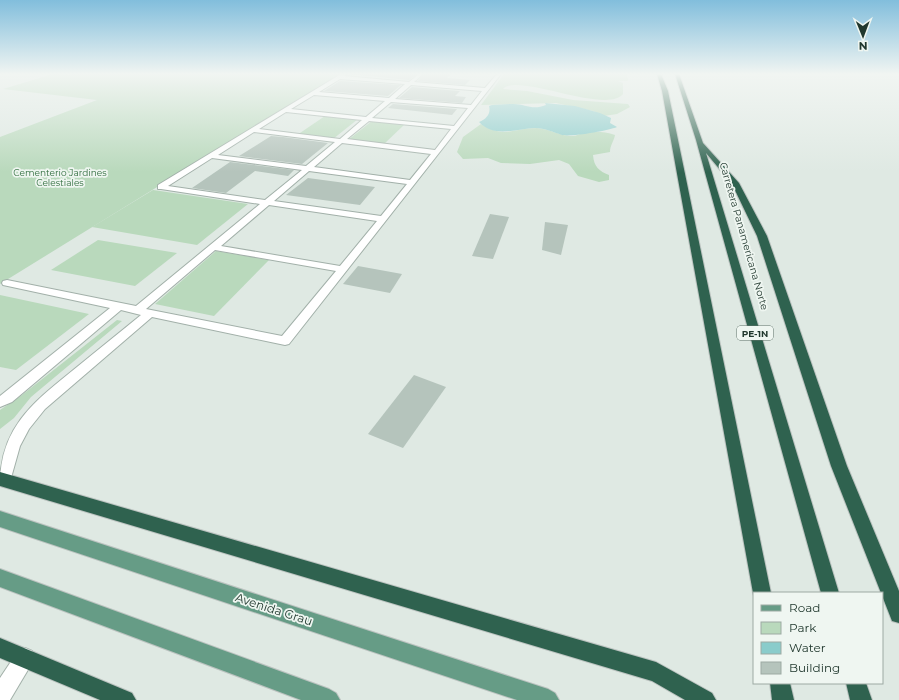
<svg xmlns="http://www.w3.org/2000/svg" width="899" height="700" viewBox="0 0 899 700" font-family="Montserrat,sans-serif">
<style>
.green{fill:#b9d9bc}
.water{fill:#8acccb}
.building{fill:#b5c4bc}
.lines{fill:none;stroke-linecap:round;stroke-linejoin:round}
.street-casing{stroke:#a2b0a9;stroke-width:2}
.primary-casing{stroke:#bcc3c0;stroke-width:2}
.highway-casing{stroke:#bcc3c0;stroke-width:2}
.street{fill:#fff;fill-rule:evenodd}
.primary{fill:#669c86;fill-rule:evenodd}
.highway{fill:#2f624f;fill-rule:evenodd}
.labels{text-anchor:middle;dominant-baseline:central;stroke-width:3.5;stroke-linejoin:round;paint-order:stroke}
.far-park-label{font-size:9px;fill:#2e6c3c;stroke:#eff6f1}
.shield{fill:#eff6f1;stroke:#5f7168;stroke-width:1}
.shield-label{font-size:9px;font-weight:bold;fill:#21382e}
.street-label{font-size:10px;fill:#21382e;stroke:#eff6f1}
.near-street-label{font-size:12px;fill:#21382e;stroke:#eff6f1}
</style>
<rect width="100%" height="100%" fill="#dfe9e3"/>
<g class="green">
<path d="M53 74 68 75 73 74H340L0 284V137L97 100 3 89Z"/>
<path d="M504 74H627L628 81H618L623 83V94C606 115 517 72 503 89L527 91 573 100 628 104 630 107 617 114 604 116 593 111 556 103 481 105Z"/>
<path d="M325 116 358 119 333 139 297 135Z"/>
<path d="M372 121 405 124 384 144 348 140Z"/>
<path d="M481 124C505 139 513 128 537 128 550 129 560 136 573 136 576 136 579 134 582 133 593 131 604 131 615 135 614 141 610 145 610 152L593 155C594 167 599 171 609 175V180L599 182 578 176 569 164 559 160 530 164 501 163 488 158 463 159 457 152 463 137Z"/>
<path d="M153 190 248 204 197 245 92 227Z"/>
<path d="M98 240 177 253 135 286 51 270Z"/>
<path d="M216 251 269 260 214 316 155 304Z"/>
<path d="M0 295 89 314 16 370 0 367Z"/>
<path d="M117 320 122 321 31 397 14 418 0 429V410L22 395Z"/>
</g>
<path class="water" d="M545 103 575 106 600 113 611 118 610 123 617 127C607 131 571 137 562 135 553 132 545 128 535 128 516 129 494 138 479 122 487 119 491 113 489 106L492 105C499 105 505 104 511 104 525 103 531 111 546 105Z"/>
<g class="building">
<path d="M348 74H417L409 80Z"/>
<path d="M424 74H451L447 78 470 80 465 85 418 81Z"/>
<path d="M340 81 401 85 388 96 324 91Z"/>
<path d="M412 87 460 91 455 96 466 97 462 103 399 98Z"/>
<path d="M393 104 457 109 452 115 388 108Z"/>
<path d="M271 136 283 137 328 143 302 164 239 156Z"/>
<path d="M230 162 294 170 288 176 255 171 226 193 192 188Z"/>
<path d="M308 178 375 187 360 205 286 195Z"/>
<path d="M490 214 509 217 493 259 472 256Z"/>
<path d="M545 222 568 225 561 255 542 250Z"/>
<path d="M358 266 402 274 390 293 343 284Z"/>
<path d="M414 375 446 387 403 448 368 434Z"/>
</g>
<g class="lines">
<defs>
<g id="street">
<path d="M341 74H346L344 76 409 82 419 74H423L414 82 485 88 497 74H501L289 344 285 345 152 317 45 409 29 429 20 446 9 485 4 487 0 485C0 426 35 401 77 367 98 350 120 332 141 315L121 310 12 402 0 407V396L110 308 3 285 2 283 3 281 7 280 136 306 260 204 161 189H158V185ZM340 79 405 84 389 98 319 92ZM411 85 482 91 471 105 395 99ZM314 95 385 101 366 117 291 109ZM391 102 468 108 454 126 372 118ZM286 112 362 120 340 139 259 129ZM369 121 451 129 435 150 347 139ZM254 132 335 142 306 166 218 155ZM342 143 431 154 410 180 314 167ZM212 158 302 170 265 200 168 186ZM309 171 407 184 381 216 274 201ZM269 205 377 221 340 266 221 246ZM215 250 336 271 282 336 146 309Z"/>
<path d="M25 648 32 651 35 658 10 700H0V678L18 651Z"/>
</g>
<g id="primary">
<path d="M0 511 548 689 555 693 559 700H517L0 527Z"/>
<path d="M0 569 329 689 336 693 340 700H301L0 587Z"/>
</g>
<g id="highway">
<path d="M657 74H661L668 91 771 593H754V596L753 593 662 91Z"/>
<path d="M675 74H679L703 143 739 183 767 236 847 466 899 591V623L892 621 831 466 757 236 732 184 706 153 839 593H821L696 140Z"/>
<path d="M0 472 656 662 712 693 716 700H685L652 681 0 486Z"/>
<path d="M0 638 132 693 136 700H100L0 658Z"/>
<path d="M770 683H790L794 700H772Z"/>
<path d="M846 683H866L872 700H850Z"/>
</g>
</defs>
<use href="#street" class="street-casing"/>
<use href="#primary" class="primary-casing"/>
<use href="#highway" class="highway-casing"/>
<use href="#street" class="street"/>
<use href="#primary" class="primary"/>
<use href="#highway" class="highway"/>
</g>
<linearGradient id="sky" x2="0" y2="1"><stop stop-color="#82bedc"/><stop offset="0.43" stop-color="#f1f5f2"/><stop offset="1" stop-color="#f1f5f2" stop-opacity="0"/></linearGradient>
<rect width="899" height="172" fill="url(#sky)"/>
<g class="labels">
<g class="far-park-label">
<text x="60" y="172">Cementerio Jardines<tspan x="60" dy="10">Celestiales</tspan></text>
</g>
<rect class="shield" x="737" y="326" width="36" height="14" rx="3"/>
<g class="shield-label">
<text x="755" y="333">PE-1N</text>
</g>
<g class="street-label">
<text transform="translate(744 236) rotate(74)">Carretera Panamericana Norte</text>
</g>
<g class="near-street-label">
<text transform="translate(274 609) rotate(18)">Avenida Grau</text>
</g>
</g>
<rect x="753" y="592" width="130" height="92" fill="#eff6f1" stroke="#9daaa3"/>
<rect x="761" y="605" width="20" height="6" fill="#669c86" stroke="#9daaa3"/>
<text x="789" y="612" font-size="12" fill="#21382e">Road</text>
<rect x="761" y="622" width="20" height="12" fill="#b9d9bc" stroke="#9daaa3"/>
<text x="789" y="632" font-size="12" fill="#21382e">Park</text>
<rect x="761" y="642" width="20" height="12" fill="#8acccb" stroke="#9daaa3"/>
<text x="789" y="652" font-size="12" fill="#21382e">Water</text>
<rect x="761" y="662" width="20" height="12" fill="#b5c4bc" stroke="#9daaa3"/>
<text x="789" y="672" font-size="12" fill="#21382e">Building</text>
<g transform="translate(863 36) rotate(179)" stroke="#eff6f1" stroke-width="3" paint-order="stroke">
<path d="M0-3L7 15L0 10L-7 15Z" fill="#21382e"/>
<text y="-6" font-size="11" font-weight="bold" text-anchor="middle" fill="#21382e">N</text>
</g>
</svg>
